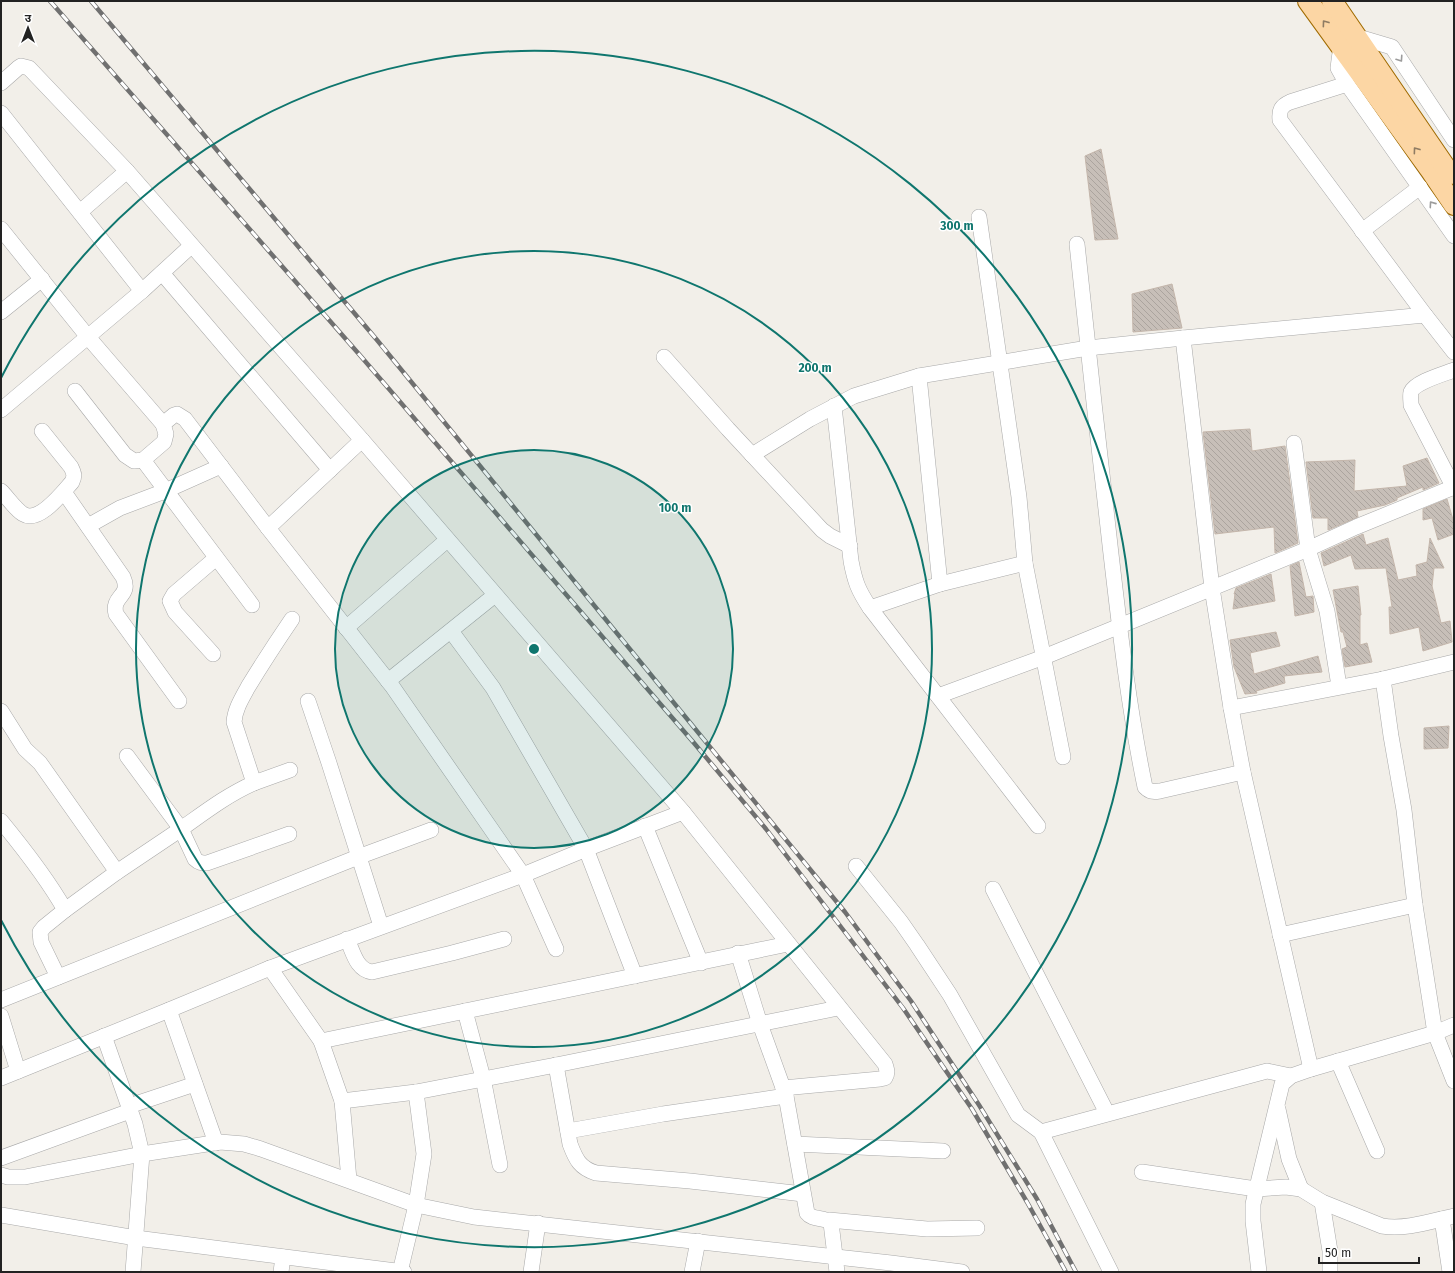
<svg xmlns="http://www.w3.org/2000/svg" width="1455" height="1273" viewBox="0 0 1455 1273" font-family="'Fira Sans','Noto Sans Devanagari',sans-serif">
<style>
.building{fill:url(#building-back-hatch);stroke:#c4b6ab}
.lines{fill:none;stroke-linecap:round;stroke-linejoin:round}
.minor-casing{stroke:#a9a9a9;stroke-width:16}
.major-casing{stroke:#a06b00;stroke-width:22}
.minor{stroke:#fff;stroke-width:15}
.major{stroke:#fcd6a4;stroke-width:20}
.rail-casing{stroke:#707070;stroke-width:4.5}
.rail{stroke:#fff;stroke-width:3;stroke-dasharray:9;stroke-linecap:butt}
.oneway{stroke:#8f7c63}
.oneway2{stroke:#9c9c9c}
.ring{fill:none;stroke:#0f766e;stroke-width:2}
.centre{fill:#0f766e;stroke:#fff;stroke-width:2}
.ring-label{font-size:12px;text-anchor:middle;font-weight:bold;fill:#0f766e;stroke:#fff;stroke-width:3;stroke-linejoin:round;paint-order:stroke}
</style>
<defs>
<pattern id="building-back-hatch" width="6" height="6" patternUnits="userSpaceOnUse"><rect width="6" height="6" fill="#c7bfb8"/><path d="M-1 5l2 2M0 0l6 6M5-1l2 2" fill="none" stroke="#aba49e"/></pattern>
</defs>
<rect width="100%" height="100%" fill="#f2efe9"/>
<g class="building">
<path d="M1101 149 1118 239 1095 240 1085 156Z"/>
<path d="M1172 284 1182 328 1133 332 1132 294Z"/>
<path d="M1250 429 1252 451 1285 446 1298 543 1275 553 1274 527 1215 534 1203 432Z"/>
<path d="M1427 458 1439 483 1423 490V487L1397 498V500L1385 505 1357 511 1358 517 1328 530V518H1313L1306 462 1355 460 1354 491 1407 486 1403 466Z"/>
<path d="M1447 499 1454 523V534L1438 540 1432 518 1423 520V509Z"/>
<path d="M1363 534 1366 545 1388 538 1398 580 1417 576 1416 565 1427 562 1430 538 1444 568H1434L1432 586 1441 623 1450 621 1452 642 1423 651 1419 627 1390 634 1389 607H1392L1386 568 1355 569 1351 555 1324 566 1321 553Z"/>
<path d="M1299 562 1306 597 1313 596 1314 612 1295 616 1290 566Z"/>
<path d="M1271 574 1275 601 1233 609 1235 594H1234L1236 588Z"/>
<path d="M1358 586 1361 615H1360V645L1367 643 1372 662 1345 667 1342 649 1347 647 1343 632H1341L1333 590Z"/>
<path d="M1276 632 1280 646 1250 653 1254 674 1318 656 1322 672 1284 676 1285 683 1256 691 1257 693 1245 694 1234 667 1230 640Z"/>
<path d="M1449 726 1448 748 1424 749V728Z"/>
</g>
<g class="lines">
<defs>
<g id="minor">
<path d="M1355 36 1392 47 1454 140"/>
<path d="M1341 45 1338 68 1347 84 1454 236"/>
<path d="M1 83 18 68 21 66 29 68 127 171 362 440 683 812 885 1064C887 1070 888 1073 885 1078L880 1079 783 1088"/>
<path d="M1347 84 1290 102C1281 106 1279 110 1280 120L1425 315 1454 352"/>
<path d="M1 113 142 291"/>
<path d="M80 212 127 171"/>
<path d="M979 217 1019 497 1025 563 1063 757"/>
<path d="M1 229 88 337 163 424 174 415 177 414 185 419 268 528 392 686 523 875 556 949"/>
<path d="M1362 231 1420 187"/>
<path d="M1077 244C1088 347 1099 451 1111 554 1120 632 1129 710 1145 787 1150 792 1153 792 1160 791L1243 772"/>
<path d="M162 273 330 470"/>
<path d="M1 312 42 279"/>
<path d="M1183 338 1212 588 1231 708 1243 772 1311 1069"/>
<path d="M664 357 728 429 822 530 830 536 850 546"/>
<path d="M1454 370C1444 374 1415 382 1411 392 1410 395 1411 401 1411 405L1454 488"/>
<path d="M919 376 940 584"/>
<path d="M75 391 125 455 134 461 143 460 164 442 166 434 163 424"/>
<path d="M834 406 851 561C855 582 858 590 870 608L1038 826"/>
<path d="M1 410 142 291 191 246"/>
<path d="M1294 443 1308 549 1327 611 1339 686"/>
<path d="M752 455 810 419 854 396 919 376 1088 348 1183 338 1425 315"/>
<path d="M143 460 252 605"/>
<path d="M1 491C8 498 15 509 23 514 39 524 62 493 72 482 75 476 74 473 71 467L42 431"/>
<path d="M64 492 123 577C132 597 111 595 116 614L179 701"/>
<path d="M88 526 120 508 165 491 221 466"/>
<path d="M268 528 362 440"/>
<path d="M870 608 940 584 1025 563"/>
<path d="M346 628 447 540"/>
<path d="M451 631 493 688 586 849 635 976"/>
<path d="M213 654 175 612 170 601 174 594 216 558"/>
<path d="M1383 679 1391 736 1404 810 1415 905 1435 1033 1454 1081"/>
<path d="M388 681 495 595"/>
<path d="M938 696 1044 657 1308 549 1356 527 1454 487"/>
<path d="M308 701 329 763 381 926"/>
<path d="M1231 708 1383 679 1454 662"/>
<path d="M1 711 25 749 40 763 117 872"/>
<path d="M127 756 181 829C205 812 227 795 254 783"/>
<path d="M290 770 254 783 234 722C235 709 242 698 248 687 262 664 277 641 292 619"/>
<path d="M683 812 586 849 523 875 270 968 321 1041 788 944"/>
<path d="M1 821C24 849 47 878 65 910L44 927 40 932 41 942 58 977"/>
<path d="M645 826 701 963"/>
<path d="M856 866 901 922 917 945 950 995 1018 1115 1041 1132 1111 1272"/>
<path d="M993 889 1107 1113"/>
<path d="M65 910 117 872 181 829 195 859C199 863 202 863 207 863L289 834"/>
<path d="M1280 935 1415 905"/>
<path d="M347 939C353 951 356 970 372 972L452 953 504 939"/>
<path d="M738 953 760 1024 786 1096 807 1213C813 1221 824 1216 831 1223L837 1272"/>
<path d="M1 1000 358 857 431 830"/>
<path d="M169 1010 216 1143"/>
<path d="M465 1011 483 1078 500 1165"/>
<path d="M1 1016 18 1071"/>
<path d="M104 1036 135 1124 142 1154 133 1272"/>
<path d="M321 1041 342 1101 416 1092 556 1065 838 1008"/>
<path d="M1338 1061 1377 1151"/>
<path d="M556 1065 570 1144C576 1160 580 1168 596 1173L690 1181 803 1194"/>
<path d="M1 1078 169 1010 270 968"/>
<path d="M342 1101 349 1180"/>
<path d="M129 1106 195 1084"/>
<path d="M1278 1109 1289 1159 1301 1189"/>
<path d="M568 1131 663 1114 786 1096"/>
<path d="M1041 1132 1267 1071 1291 1076"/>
<path d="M795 1144 943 1151"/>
<path d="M1 1158 130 1111"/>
<path d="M1142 1172 1256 1189 1286 1187 1301 1189 1322 1202 1382 1226C1406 1230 1431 1221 1454 1216"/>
<path d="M1 1175 8 1177H25L142 1154 220 1142 244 1144 261 1149 416 1205 474 1217 891 1263 962 1272"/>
<path d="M1322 1202 1330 1251V1272"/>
<path d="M1 1215 136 1238 404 1272"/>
<path d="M1442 1219 1450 1272"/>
<path d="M829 1220 927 1229 977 1228"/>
<path d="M281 1272 283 1257"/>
<path d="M400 1272 416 1205 424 1154 416 1092"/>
<path d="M531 1272 538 1223"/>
<path d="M692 1272 698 1241"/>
<path d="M1259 1272 1253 1221V1204L1282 1084 1291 1076 1311 1069 1435 1033 1454 1025"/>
</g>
<g id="major">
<path d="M1308 1 1431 171 1454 205"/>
<path d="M1332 1 1450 174"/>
</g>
</defs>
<use href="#minor" class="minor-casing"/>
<use href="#major" class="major-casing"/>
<use href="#minor" class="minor"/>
<use href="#major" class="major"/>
<defs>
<g id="rail">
<path d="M50 1 358 353 694 743 766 829 903 1008 972 1109 1027 1202 1066 1272"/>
<path d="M91 1 377 340 845 912 911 1001 979 1105 1037 1199 1076 1272"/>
</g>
</defs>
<use href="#rail" class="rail-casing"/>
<use href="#rail" class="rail"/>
</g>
<defs><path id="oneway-chevron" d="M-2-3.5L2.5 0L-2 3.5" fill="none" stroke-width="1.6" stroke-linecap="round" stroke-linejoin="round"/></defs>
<g class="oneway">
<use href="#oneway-chevron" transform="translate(1325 23) rotate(-126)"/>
<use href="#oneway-chevron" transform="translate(1416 150) rotate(-126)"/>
</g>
<g class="oneway2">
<use href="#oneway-chevron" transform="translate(1400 59) rotate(56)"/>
<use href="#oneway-chevron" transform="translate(1432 204) rotate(-125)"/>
</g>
<circle cx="534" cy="649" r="199" fill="#0f766e" fill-opacity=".12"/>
<g class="ring">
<circle cx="534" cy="649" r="199"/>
<circle cx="534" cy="649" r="398"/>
<path d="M1 378A598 598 0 1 1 1 920"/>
</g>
<circle cx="534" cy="649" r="6" class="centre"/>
<g class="ring-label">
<text x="957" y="230">300 m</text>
<text x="815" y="372">200 m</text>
<text x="675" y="512">100 m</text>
</g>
<rect width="1455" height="1273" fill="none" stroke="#222222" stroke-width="4"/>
<g transform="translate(28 28)" stroke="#ffffff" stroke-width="3" paint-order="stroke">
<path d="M0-3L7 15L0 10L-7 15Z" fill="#222222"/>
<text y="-6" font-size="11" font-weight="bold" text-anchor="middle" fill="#222222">उ</text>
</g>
<path d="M1319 1257v6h100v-6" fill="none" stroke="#222222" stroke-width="2"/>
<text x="1325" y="1257" font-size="12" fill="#222222" stroke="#ffffff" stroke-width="3" paint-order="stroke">50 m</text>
</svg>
